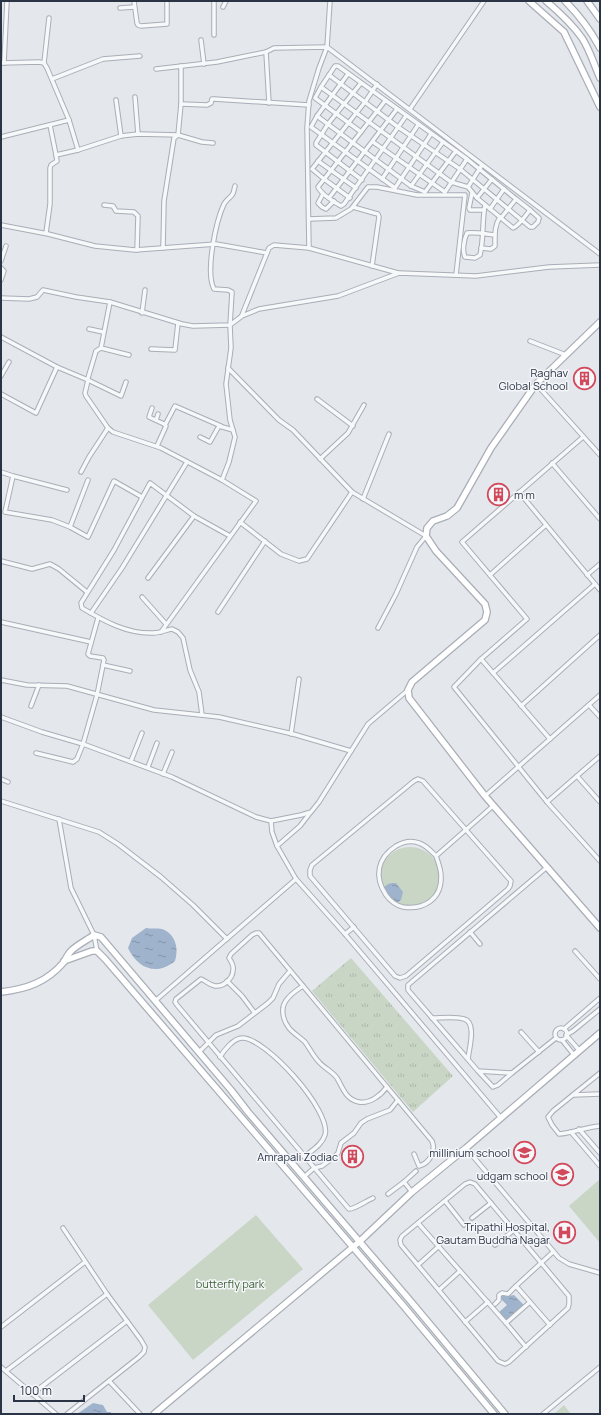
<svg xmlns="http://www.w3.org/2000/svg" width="601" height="1415" viewBox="0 0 601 1415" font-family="Manrope,sans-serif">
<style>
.grass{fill:url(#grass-tufts)}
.park{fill:#c9d6c5}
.water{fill:url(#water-ripples)}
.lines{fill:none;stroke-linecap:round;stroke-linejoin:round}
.street-casing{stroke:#a9aeb7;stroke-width:5.5}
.secondary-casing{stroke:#a9aeb7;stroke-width:8}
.street{stroke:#f7f8fa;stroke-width:3.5}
.secondary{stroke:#fff;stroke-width:5.5}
.labels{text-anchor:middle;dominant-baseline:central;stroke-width:3;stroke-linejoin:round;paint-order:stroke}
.poi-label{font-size:11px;fill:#2b3445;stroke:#f4f6f9;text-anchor:end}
.park-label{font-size:11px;fill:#3f6138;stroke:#f4f6f9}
</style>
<defs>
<pattern id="grass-tufts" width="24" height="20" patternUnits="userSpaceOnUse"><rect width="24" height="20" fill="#c9d6c5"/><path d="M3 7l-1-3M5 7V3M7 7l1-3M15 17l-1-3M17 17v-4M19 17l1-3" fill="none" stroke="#adb8ab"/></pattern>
<pattern id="water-ripples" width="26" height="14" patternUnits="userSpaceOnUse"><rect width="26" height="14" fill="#9fb4cc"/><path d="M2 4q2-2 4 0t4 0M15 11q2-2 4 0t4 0" fill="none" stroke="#8293a7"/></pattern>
</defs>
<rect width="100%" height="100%" fill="#e4e7ec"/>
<path class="grass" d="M351 958 453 1076 413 1112 312 991Z"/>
<g class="park">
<circle cx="410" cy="877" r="30"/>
<path d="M600 1179V1243L569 1206Z"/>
<path d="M256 1215 303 1269 193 1360 148 1305Z"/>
<path d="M564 1405 571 1414H554Z"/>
</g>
<g class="water">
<path d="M392 883H396L403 892 401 900 397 903 391 898 384 887 388 884Z"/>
<path d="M146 928C151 929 156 928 162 929 176 934 179 949 175 961 157 976 138 969 128 948L132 938Z"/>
<path d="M501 1293 508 1296 514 1295 524 1305 508 1321 498 1313 507 1305 501 1299Z"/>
<path d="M93 1403 103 1405 107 1412H111V1414H77Z"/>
</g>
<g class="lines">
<defs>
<g id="street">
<path d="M134 1 137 23 138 25 141 26 167 24V1"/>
<path d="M330 1 327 47 319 68 309 101 307 128 309 248 398 273"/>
<path d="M223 7 226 1"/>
<path d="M120 8 134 7"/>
<path d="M214 35V1"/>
<path d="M201 40 204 64"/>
<path d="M266 52 269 103"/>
<path d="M1 63 39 62 44 63"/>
<path d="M4 63 7 1"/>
<path d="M156 69 217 62 266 52 274 48 327 47 600 254"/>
<path d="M348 74 317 116 311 127 395 188 431 134"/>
<path d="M52 79 103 59 140 56"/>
<path d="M361 83 328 124 316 143V145L362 180"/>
<path d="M321 87 451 182 468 187 477 198 513 228C520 225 525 216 530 210L539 218 538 222 533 227H530L460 169 398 127 329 75"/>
<path d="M135 97 138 134"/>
<path d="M116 100 121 136"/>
<path d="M385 101 318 187C321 194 334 202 341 206L344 204 406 116"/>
<path d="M181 104 207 105 211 103 212 99H214L309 105"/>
<path d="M410 109 484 1"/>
<path d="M317 116 411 186 425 192 456 151"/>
<path d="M69 120 78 150 121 136 138 134 178 135 202 142 213 143"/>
<path d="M50 125 56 155 78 150"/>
<path d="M361 132 315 98 321 87 335 66H338L467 159 516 199 501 218"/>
<path d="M1 137 69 120 47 68 44 63 49 18"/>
<path d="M373 142 445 192 467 159"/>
<path d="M318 161 356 188"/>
<path d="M382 179 418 125"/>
<path d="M411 186 443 142"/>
<path d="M468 187 482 165"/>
<path d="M472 193 469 208 470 210H484"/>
<path d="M323 194 318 203 322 207 326 209 334 201"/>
<path d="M329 198 397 109"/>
<path d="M350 198 324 179 312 169 365 102 377 84"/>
<path d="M477 198 492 179"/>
<path d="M516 199 530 210"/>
<path d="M104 205 113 206 116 211 134 212 138 216 137 250"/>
<path d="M485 205C482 221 484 239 480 255L475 258 465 257C462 251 464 239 467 233 476 232 486 234 495 235"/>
<path d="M353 207 374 213 378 214 379 217 372 266"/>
<path d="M490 209 504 189"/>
<path d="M309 219 336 218 351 209 368 187H377L417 195H465L456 275"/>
<path d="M1 225 48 234 95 246 135 250 216 244 267 253 269 248 274 245 309 248"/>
<path d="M46 233 50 204V168L51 165 57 161 56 155"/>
<path d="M163 248 164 201 174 138 178 135 181 104V66"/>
<path d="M481 248 491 249 495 246C495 236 494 226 500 217"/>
<path d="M1 261 6 246"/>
<path d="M1 268 4 271 1 280"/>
<path d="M1 298 29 299 37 297 43 290 76 297 110 302 182 324 193 326 230 325 242 316 259 309 338 296 399 273 476 276 549 267 600 265"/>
<path d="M110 302 101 348 96 351 88 378V380L121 396 126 382"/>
<path d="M142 313 145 290"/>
<path d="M242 315 267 253"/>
<path d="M89 329 103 332"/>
<path d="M1 337 57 367 88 380 85 393 86 396 108 428 113 432 161 448 222 480"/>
<path d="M530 341 566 355"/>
<path d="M101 348 129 355"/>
<path d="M151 349 175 350 178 323"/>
<path d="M228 368 279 420 293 430 352 492 426 536 417 547 396 594 378 628"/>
<path d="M1 376 9 362"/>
<path d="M536 384 600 455"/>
<path d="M1 394 36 413 57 367"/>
<path d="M317 399 353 426"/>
<path d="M152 408 149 417 164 424 166 426 157 446"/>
<path d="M156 420 158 414"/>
<path d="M165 425 175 406 221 426"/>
<path d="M200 437 210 442 219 426 233 430"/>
<path d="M583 437 462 542 527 619 481 659 454 687 547 802 600 861"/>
<path d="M320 459 348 433 364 405"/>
<path d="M552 463 600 519"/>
<path d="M1 472 13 476 5 512 52 520 70 527 88 537 114 481 142 497"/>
<path d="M81 472 89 457 108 428"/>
<path d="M13 476 67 490"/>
<path d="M519 492 600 590"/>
<path d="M363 499 389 434"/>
<path d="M240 522 281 554 299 561 307 559 352 492"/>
<path d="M70 527 88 480"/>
<path d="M1 561 32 569 50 564 59 569 87 592"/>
<path d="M490 575 546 525"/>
<path d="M587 575 600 564"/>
<path d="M148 578 194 516"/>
<path d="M142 597 166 624"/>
<path d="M218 612 265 541"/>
<path d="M91 613 122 568 187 462"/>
<path d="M98 618 88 654 90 656 103 658 104 660 97 695 83 744 172 777 256 817 271 821 301 815 311 812 319 802 368 724 408 690"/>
<path d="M1 622 91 642"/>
<path d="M161 632 256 501 222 480 229 462 235 437 230 420 226 384 231 348 230 325 232 292 228 290 214 289C205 272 216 221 224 204 226 200 230 198 232 195 234 193 234 189 235 186"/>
<path d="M481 659 550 739"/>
<path d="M103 665 130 671"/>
<path d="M493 673 595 584"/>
<path d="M1 680 27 685 67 686 154 710 219 717 293 734 351 751"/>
<path d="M589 705 600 717"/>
<path d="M31 706 39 685"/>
<path d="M521 706 600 635"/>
<path d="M202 715 199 692 190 670 183 638 178 632 172 629C166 630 160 633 153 633 127 634 104 621 82 608L81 603 114 550 150 483 194 516 230 536"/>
<path d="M1 717 42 732 83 744 77 759 73 762 36 753"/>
<path d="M291 734 299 679"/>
<path d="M131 761 142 733"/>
<path d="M148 767 157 743"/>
<path d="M163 774 172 752"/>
<path d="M577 776 600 802"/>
<path d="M1 779 8 782"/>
<path d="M418 779 423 781 511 881 510 886 508 889 406 976 400 978 395 976 310 876V870L312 865 414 781Z"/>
<path d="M485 796 600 695"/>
<path d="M1 801 99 832 118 844 161 877 193 905 227 939"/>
<path d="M547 802 600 756"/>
<path d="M59 819 71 888 94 935 97 951"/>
<path d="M271 821 272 832 277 846 296 879 345 934 501 1118"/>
<path d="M277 846 300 826 310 813"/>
<path d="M436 856C438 862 441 869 441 876 442 899 424 910 403 907 397 906 390 901 386 895 374 877 377 858 396 846 403 842 411 840 419 843 426 845 431 851 436 856L493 806"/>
<path d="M470 932 480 944"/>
<path d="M345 934 354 927"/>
<path d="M575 951 600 979"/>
<path d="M227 981 242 996 254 1012"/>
<path d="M303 986C295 991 284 999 283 1008 282 1015 285 1023 289 1028 294 1034 300 1037 305 1042 310 1049 313 1056 319 1062 324 1068 332 1071 337 1078 343 1088 346 1100 359 1102 370 1104 381 1095 387 1087"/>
<path d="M155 1001 296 879"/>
<path d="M432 1018C441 1018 455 1016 464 1019 477 1022 469 1049 468 1059"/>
<circle cx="561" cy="1034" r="6"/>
<path d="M564 1029 600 998"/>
<path d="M521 1032 539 1052"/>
<path d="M562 1040 574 1055"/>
<path d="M579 1050 566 1035 573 1031 600 1009"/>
<path d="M199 1052 216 1035 238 1026 268 1003 273 998 279 984 290 971"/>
<path d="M220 1057C224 1050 234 1038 242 1038 265 1037 332 1111 325 1135 322 1145 311 1151 304 1157"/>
<path d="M478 1071 512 1073 498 1085 493 1087 478 1071 408 990V985L546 868"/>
<path d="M512 1073 556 1038"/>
<path d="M600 1073 553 1111 548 1117 552 1125 559 1134C573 1133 586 1127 600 1126"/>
<path d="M573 1095 600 1094"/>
<path d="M579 1129 600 1153"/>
<path d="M571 1132 600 1166"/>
<path d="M466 1148 559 1258 569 1264 600 1273"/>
<path d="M304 1177 314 1168 322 1166 334 1157 338 1153 341 1143 354 1133 361 1123 367 1119 390 1110 398 1100"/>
<path d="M470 1182 475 1184 569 1296V1304L568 1308 509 1362 505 1364 498 1361 401 1245 400 1240 402 1236 465 1184Z"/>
<path d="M412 1192 404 1182 416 1171"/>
<path d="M388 1194 404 1182"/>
<path d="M373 1198C366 1201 355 1209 349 1209L177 1005 175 1002 176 999 201 979C206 981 209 985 215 986 224 987 233 978 233 970 234 966 231 961 229 958L231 954 252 935 256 933H259L432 1141C436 1151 430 1163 419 1166L414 1154"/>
<path d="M445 1201 464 1225"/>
<path d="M472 1218 491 1203"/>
<path d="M418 1223 506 1323"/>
<path d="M63 1228 107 1294 141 1340 145 1347 144 1352 139 1357 67 1414"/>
<path d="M495 1245 514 1230"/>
<path d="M418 1265 439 1246"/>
<path d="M439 1290 460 1271"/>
<path d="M495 1304 499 1300V1295L502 1293 508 1294 516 1286"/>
<path d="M465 1322 488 1302"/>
<path d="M550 1325 516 1286 553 1252"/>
<path d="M1 1327 85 1262"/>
<path d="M526 1347 506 1323 530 1302"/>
<path d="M1 1367 56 1414"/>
<path d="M6 1371 107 1294"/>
<path d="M109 1381 140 1414"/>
<path d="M32 1394 127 1321"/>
<path d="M543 1414 600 1367"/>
</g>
<g id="secondary">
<path d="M529 1 564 32 600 107"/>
<path d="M546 1C559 12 572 24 582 38 590 50 594 65 600 78"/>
<path d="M565 1C580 16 590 29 600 48"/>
<path d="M587 1 600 19"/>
<path d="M600 322 536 384 491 448 457 508 447 516 433 521 427 528 426 536 436 551 485 604 487 612 485 620 412 682 408 690 409 698 485 796 600 928"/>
<path d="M64 961 92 951H97L105 959 401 1303 494 1414"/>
<path d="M1 992C27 989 47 982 64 962 66 958 68 954 71 951 77 945 87 940 94 935L101 937 231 1090 248 1112 408 1298 505 1414"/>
<path d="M154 1414 359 1242 412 1192 466 1148 600 1033"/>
</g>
</defs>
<use href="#street" class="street-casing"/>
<use href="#secondary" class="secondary-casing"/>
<use href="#street" class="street"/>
<use href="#secondary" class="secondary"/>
</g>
<defs>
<symbol id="building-ring" viewBox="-11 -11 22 22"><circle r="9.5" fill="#f4f6f9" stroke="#d1495b" stroke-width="1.5"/><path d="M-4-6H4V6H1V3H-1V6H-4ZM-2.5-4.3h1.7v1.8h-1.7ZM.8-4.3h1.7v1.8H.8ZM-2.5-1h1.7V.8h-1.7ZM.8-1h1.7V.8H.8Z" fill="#d1495b"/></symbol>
<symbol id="school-ring" viewBox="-11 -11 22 22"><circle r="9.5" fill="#f4f6f9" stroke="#d1495b" stroke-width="1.5"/><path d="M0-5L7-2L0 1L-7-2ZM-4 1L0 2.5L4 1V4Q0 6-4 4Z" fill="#d1495b"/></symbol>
<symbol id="hospital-ring" viewBox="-11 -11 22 22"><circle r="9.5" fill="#f4f6f9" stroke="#d1495b" stroke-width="1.5"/><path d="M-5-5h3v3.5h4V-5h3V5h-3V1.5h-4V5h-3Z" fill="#d1495b"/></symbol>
</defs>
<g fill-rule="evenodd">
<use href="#building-ring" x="572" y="366" width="25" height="25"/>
<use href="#building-ring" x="486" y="482" width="25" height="25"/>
<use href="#school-ring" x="512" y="1140" width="25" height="25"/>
<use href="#building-ring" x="340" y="1144" width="25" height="25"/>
<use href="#school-ring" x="550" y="1162" width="25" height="25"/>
<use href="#hospital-ring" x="552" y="1220" width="25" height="25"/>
</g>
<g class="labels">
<g class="poi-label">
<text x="568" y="372">Raghav<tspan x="568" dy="13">Global School</tspan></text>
<text x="514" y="494" text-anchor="start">m m</text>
<text x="510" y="1152">millinium school</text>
<text x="338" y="1156">Amrapali Zodiac</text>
<text x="548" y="1175">udgam school</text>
<text x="550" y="1226">Tripathi Hospital,<tspan x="550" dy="13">Gautam Buddha Nagar</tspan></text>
</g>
<g class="park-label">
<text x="230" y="1283">butterfly park</text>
</g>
</g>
<rect width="601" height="1415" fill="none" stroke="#2b3445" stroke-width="4"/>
<path d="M14 1395v6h70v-6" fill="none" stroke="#2b3445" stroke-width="2"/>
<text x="20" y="1395" font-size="12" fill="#2b3445" stroke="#f4f6f9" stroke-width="3" paint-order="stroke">100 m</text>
</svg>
